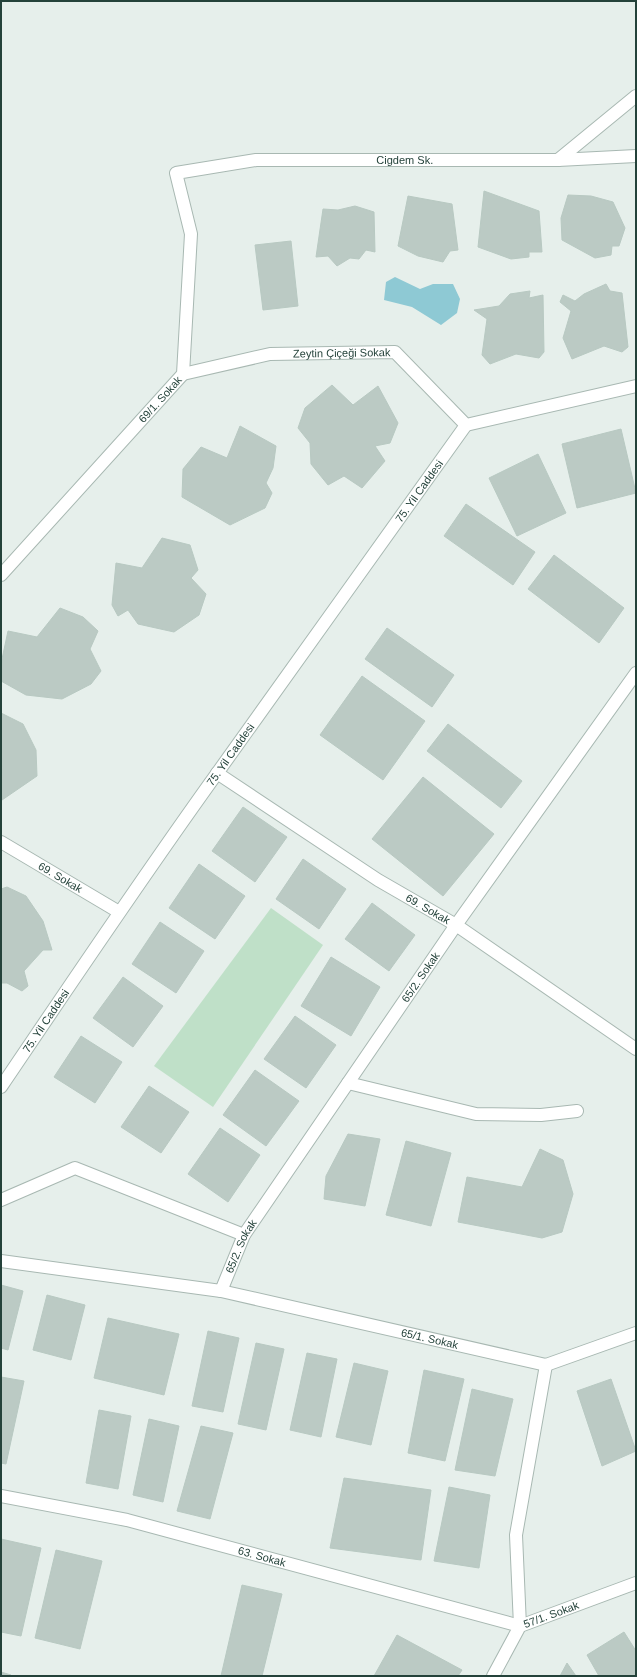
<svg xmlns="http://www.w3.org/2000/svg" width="637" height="1677" viewBox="0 0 637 1677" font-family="Arial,sans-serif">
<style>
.green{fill:#bfe0c8}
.water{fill:#8ec9d4}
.building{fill:#bbcac4;stroke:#b8c9c2}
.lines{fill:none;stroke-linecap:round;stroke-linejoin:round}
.service-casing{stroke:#a8b8b2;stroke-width:14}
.minor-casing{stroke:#a8b8b2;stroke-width:14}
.tertiary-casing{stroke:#a8b8b2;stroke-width:14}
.service{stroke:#fff;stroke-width:12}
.minor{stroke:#fff;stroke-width:12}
.tertiary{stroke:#fff;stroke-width:12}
.labels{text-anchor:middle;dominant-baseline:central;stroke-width:3.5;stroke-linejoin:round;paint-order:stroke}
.street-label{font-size:11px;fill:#24423a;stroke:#f7fbf9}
</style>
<rect width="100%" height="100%" fill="#e6efeb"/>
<path class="green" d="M271 908 323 945 213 1107 154 1066Z"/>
<path class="water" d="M395 277 420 289 433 284H453L460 299 457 313 441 325 412 307 384 300 386 282Z"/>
<g class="building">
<path d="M484 191 539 211 542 252H529V257L511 259 478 247Z"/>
<path d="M568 195 591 196 613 202 625 228 619 246H612L611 255 595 258 562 240 561 218Z"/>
<path d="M408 196 452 204 458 250 450 251 443 262 418 256 398 246Z"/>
<path d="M355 206 374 212 375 252 366 250 359 259 350 258 337 266 328 256 316 257 323 209 338 210Z"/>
<path d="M291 241 298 306 263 310 255 245Z"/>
<path d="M606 284 610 291 622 293 628 347 622 352 604 346 572 359 563 338 571 311 560 302 563 295 575 301 584 294Z"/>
<path d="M530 291 529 298 543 295 544 352 539 358 516 354 490 364 482 355 487 319 474 310 499 306 510 294Z"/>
<path d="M332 385 353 405 378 386 398 423 390 443 375 446 385 461 362 488 344 476 328 485 311 464 310 443 298 428 305 408Z"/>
<path d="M240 426 276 446 273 468 266 483 272 493 265 508 230 525 182 497 183 469 201 447 227 458Z"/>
<path d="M621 429 636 493 577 508 562 444Z"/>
<path d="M538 454 566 513 517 536 489 478Z"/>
<path d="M466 504 535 552 513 585 444 536Z"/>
<path d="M162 538 190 545 198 570 191 578 206 594 199 615 174 632 138 624 128 610 118 616 112 605 116 563 142 568Z"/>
<path d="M554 555 624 608 599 643 528 589Z"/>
<path d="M60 608 83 617 98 631 90 649 101 671 91 684 62 699 26 695 1 681 2 659 8 631 37 637Z"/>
<path d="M387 628 454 675 432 707 365 659Z"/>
<path d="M362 676 425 721 383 780 320 735Z"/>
<path d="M1 713 23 724 36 750 37 776 2 800Z"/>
<path d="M448 724 522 781 501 808 427 751Z"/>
<path d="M423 777 494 834 443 896 372 839Z"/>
<path d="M243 807 287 837 255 882 212 851Z"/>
<path d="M303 859 346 889 319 929 276 899Z"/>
<path d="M199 864 245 896 215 939 169 908Z"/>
<path d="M7 887 26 896 43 921 52 950H43L24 971 28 986 22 991 7 983H1V889Z"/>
<path d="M372 903 415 935 389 971 345 939Z"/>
<path d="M160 922 204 951 176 993 132 964Z"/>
<path d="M331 957 380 987 351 1036 301 1006Z"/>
<path d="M123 977 163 1006 133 1047 93 1018Z"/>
<path d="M295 1016 336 1045 306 1088 264 1059Z"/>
<path d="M81 1036 122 1062 95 1103 54 1077Z"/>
<path d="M255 1070 299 1101 266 1146 223 1115Z"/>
<path d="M149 1086 189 1112 161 1153 121 1127Z"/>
<path d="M220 1128 260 1155 228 1202 188 1174Z"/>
<path d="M348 1134 380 1139 365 1206 324 1199 326 1176Z"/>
<path d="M406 1141 451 1153 431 1226 386 1215Z"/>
<path d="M540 1149 563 1160 573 1194 562 1232 542 1238 458 1222 467 1177 522 1187Z"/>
<path d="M1 1285 23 1291 8 1350 1 1348Z"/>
<path d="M47 1295 85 1305 71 1360 33 1350Z"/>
<path d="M108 1318 179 1334 164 1395 94 1378Z"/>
<path d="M208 1331 239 1338 223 1412 192 1406Z"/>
<path d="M256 1343 284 1349 266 1430 238 1424Z"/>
<path d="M307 1353 337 1359 321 1437 290 1430Z"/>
<path d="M354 1363 388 1371 371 1445 336 1437Z"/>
<path d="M424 1370 464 1379 445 1461 408 1453Z"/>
<path d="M1 1377 24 1381 6 1464 1 1463Z"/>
<path d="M611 1379 636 1451 602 1466 577 1391Z"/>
<path d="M472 1389 513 1399 495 1476 455 1470Z"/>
<path d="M99 1410 131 1416 118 1489 86 1483Z"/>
<path d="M149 1419 179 1426 163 1502 133 1495Z"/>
<path d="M201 1426 233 1433 210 1519 177 1511Z"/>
<path d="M344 1478 431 1490 421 1560 330 1548Z"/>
<path d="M449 1487 490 1495 479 1568 434 1561Z"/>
<path d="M1 1539 41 1548 21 1636 1 1632Z"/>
<path d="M56 1550 102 1561 80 1649 35 1638Z"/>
<path d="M242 1585 282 1594 262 1676H221Z"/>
<path d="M624 1632 636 1651V1676H599L587 1655Z"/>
<path d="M397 1635 462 1670 458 1676H374Z"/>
<path d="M567 1663 576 1676H560Z"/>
<path d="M1 1672 11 1675V1676H1Z"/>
</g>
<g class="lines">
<defs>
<path id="service" d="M558 160 636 96"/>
<g id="minor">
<path id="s1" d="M183 374 270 354 395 352 466 425 636 386"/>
<path id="s2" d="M1 575 183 374 191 234 176 173 256 160H558L636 156"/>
<path id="s3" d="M217 773 378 880 456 925 636 1049"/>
<path id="s4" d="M1 842 119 912"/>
<path d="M348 1083 476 1114 541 1115 577 1111"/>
<path d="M1 1200 75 1168 244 1235"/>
<path id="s5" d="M1 1261 221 1291 546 1365 636 1333"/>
<path id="s6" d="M221 1291 244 1235 456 925 636 673"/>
<path id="s7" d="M1 1496 127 1520 520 1626"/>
<path d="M520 1626 516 1535 546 1365"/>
<path id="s8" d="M493 1676 520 1626 636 1583"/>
</g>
<g id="tertiary">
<path id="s9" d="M1 1087C72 982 143 876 218 772 300 656 384 541 466 425"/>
</g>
</defs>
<use href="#service" class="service-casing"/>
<use href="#minor" class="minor-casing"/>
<use href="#tertiary" class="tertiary-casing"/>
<use href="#service" class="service"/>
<use href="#minor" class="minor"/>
<use href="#tertiary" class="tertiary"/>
</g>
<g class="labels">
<g class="street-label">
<text stroke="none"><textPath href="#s2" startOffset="704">Cigdem Sk.</textPath></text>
<text stroke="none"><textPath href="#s1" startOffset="161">Zeytin Çiçeği Sokak</textPath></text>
<text stroke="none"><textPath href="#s2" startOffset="237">69/1. Sokak</textPath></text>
<text stroke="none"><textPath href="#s9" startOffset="728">75. Yil Caddesi</textPath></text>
<text stroke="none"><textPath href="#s9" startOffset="404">75. Yil Caddesi</textPath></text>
<text stroke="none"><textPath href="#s4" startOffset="69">69. Sokak</textPath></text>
<text stroke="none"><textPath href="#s3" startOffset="251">69. Sokak</textPath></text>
<text stroke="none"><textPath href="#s6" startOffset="373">65/2. Sokak</textPath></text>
<text stroke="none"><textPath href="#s9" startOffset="80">75. Yil Caddesi</textPath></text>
<text stroke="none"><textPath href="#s6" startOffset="49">65/2. Sokak</textPath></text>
<text stroke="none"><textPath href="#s5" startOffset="436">65/1. Sokak</textPath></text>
<text stroke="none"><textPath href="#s7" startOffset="268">63. Sokak</textPath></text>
<text stroke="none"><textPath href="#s8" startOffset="90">57/1. Sokak</textPath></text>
</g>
</g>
<rect width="637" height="1677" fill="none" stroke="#24423a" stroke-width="4"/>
</svg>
